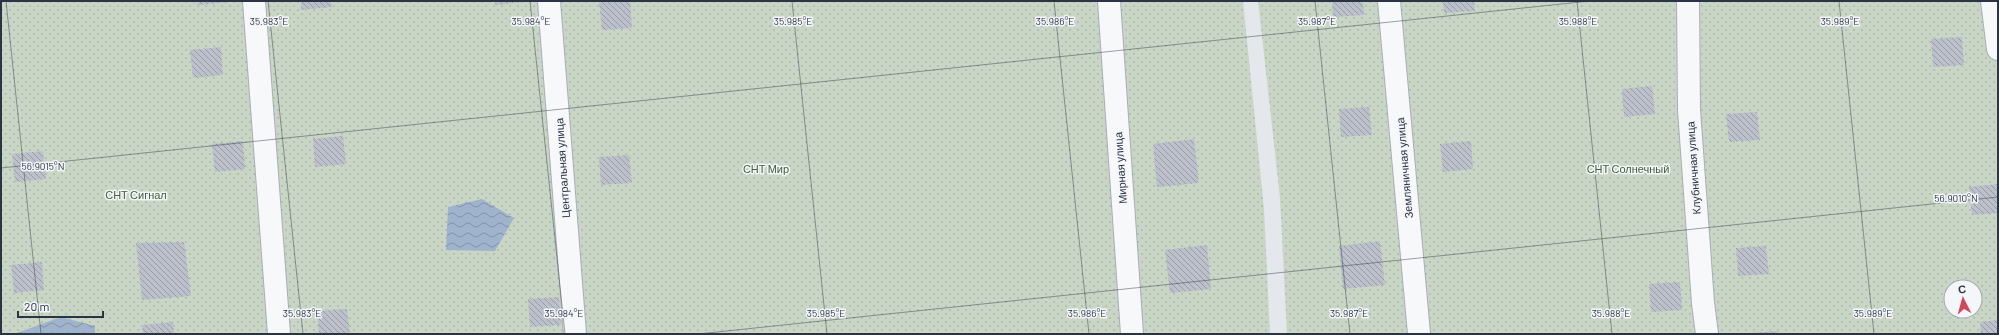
<svg xmlns="http://www.w3.org/2000/svg" width="1999" height="335" viewBox="0 0 1999 335" font-family="Barlow,sans-serif">
<style>
.garden{fill:url(#garden-dots);fill-rule:evenodd}
.water{fill:url(#water-waves)}
.building{fill:url(#building-back-hatch)}
.lines{fill:none;stroke-linecap:round;stroke-linejoin:round}
.minor-casing{stroke:#a9aeb7;stroke-width:24}
.minor{stroke:#f7f8fa;stroke-width:22}
.ticks{fill:none;stroke:#2b3445;stroke-width:1;stroke-opacity:0.45}
.labels{text-anchor:middle;dominant-baseline:central;stroke-width:3;stroke-linejoin:round;paint-order:stroke}
.street-label{font-size:11px;fill:#2b3445;stroke:#f4f6f9}
.park-label{font-size:11px;fill:#3f6138;stroke:#f4f6f9}
.ticks-label{font-size:10px;text-anchor:middle;fill:#2b3445;stroke:#f4f6f9;stroke-width:3;stroke-linejoin:round;paint-order:stroke}
</style>
<defs>
<pattern id="garden-dots" width="8" height="8" patternUnits="userSpaceOnUse"><rect width="8" height="8" fill="#c9d6c5"/><path d="M2 2h.1M6 6h.1" fill="none" stroke="#adb8ab" stroke-width="1.8" stroke-linecap="round"/></pattern>
<pattern id="water-waves" width="16" height="10" patternUnits="userSpaceOnUse"><rect width="16" height="10" fill="#9fb4cc"/><path d="M0 5q4-4 8 0t8 0" fill="none" stroke="#8293a7"/></pattern>
<pattern id="building-back-hatch" width="6" height="6" patternUnits="userSpaceOnUse"><rect width="6" height="6" fill="#bbc0ca"/><path d="M-1 5l2 2M0 0l6 6M5-1l2 2" fill="none" stroke="#989da6"/></pattern>
</defs>
<rect width="100%" height="100%" fill="#e4e7ec"/>
<g class="garden">
<path d="M1 1H258L284 334H1Z"/>
<path d="M262 1H1243L1264 209 1270 334H289Z"/>
<path d="M1258 1H1998V334H1287L1280 198ZM1951 287H1975V311H1951Z"/>
</g>
<g class="water">
<path d="M482 199 514 218 495 251 446 250 448 207Z"/>
<path d="M61 317 95 326V334H14Z"/>
</g>
<g class="building">
<path d="M198 1H228L229 2 198 5Z"/>
<path d="M301 1H331L332 7 301 10Z"/>
<path d="M495 1H523V2L495 5Z"/>
<path d="M630 1 632 28 602 30 599 2Z"/>
<path d="M1332 1H1363L1364 15 1333 17Z"/>
<path d="M1443 1H1474L1475 11 1444 13Z"/>
<path d="M1962 37 1964 65 1933 67 1931 39Z"/>
<path d="M221 47 223 75 193 78 190 50Z"/>
<path d="M1652 86 1655 114 1624 117 1622 89Z"/>
<path d="M1369 107 1372 135 1341 137 1339 109Z"/>
<path d="M1757 112 1760 140 1729 142 1726 114Z"/>
<path d="M343 136 346 164 315 167 313 139Z"/>
<path d="M1194 139 1199 183 1157 187 1153 144Z"/>
<path d="M243 141 245 169 215 172 212 144Z"/>
<path d="M1471 141 1473 169 1443 172 1440 144Z"/>
<path d="M43 151 46 179 15 182 12 154Z"/>
<path d="M629 155 632 183 601 185 599 157Z"/>
<path d="M1998 184V213L1972 215 1969 187Z"/>
<path d="M1380 241 1385 285 1343 289 1339 246Z"/>
<path d="M184 242 191 296 142 300 136 243Z"/>
<path d="M1207 245 1211 289 1170 293 1165 250Z"/>
<path d="M1766 246 1769 274 1738 276 1736 248Z"/>
<path d="M42 262 44 290 14 293 11 265Z"/>
<path d="M1680 282 1682 310 1651 312 1649 284Z"/>
<path d="M559 297 561 325 530 327 528 299Z"/>
<path d="M347 309 350 334H319L317 311Z"/>
<path d="M1998 320V334H1981L1980 322Z"/>
<path d="M173 322 174 334H143L142 325Z"/>
<path d="M1777 331 1778 334H1752V333Z"/>
</g>
<g class="lines">
<defs>
<g id="minor">
<path d="M254 1 279 334"/>
<path d="M549 1 575 334"/>
<path d="M1109 1 1132 334"/>
<path d="M1389 1 1419 334"/>
<path d="M1688 1 1689 110 1703 303 1707 334"/>
<path d="M1992 1 1998 49"/>
</g>
</defs>
<use href="#minor" class="minor-casing"/>
<use href="#minor" class="minor"/>
</g>
<path class="ticks" d="M6 1 41 334M268 1 303 334M530 1 565 334M792 1 827 334M1054 1 1089 334M1315 1 1350 334M1577 1 1612 334M1839 1 1874 334M1 168 1590 1M698 334 1998 197"/>
<g class="labels">
<g class="street-label">
<text transform="translate(562 168) rotate(-94)">Центральная улица</text>
<text transform="translate(1120 168) rotate(-94)">Мирная улица</text>
<text transform="translate(1404 168) rotate(-95)">Земляничная улица</text>
<text transform="translate(1693 168) rotate(-94)">Клубничная улица</text>
</g>
<g class="park-label">
<text x="766" y="168">СНТ Мир</text>
<text x="1628" y="168">СНТ Солнечный</text>
<text x="136" y="194">СНТ Сигнал</text>
</g>
</g>
<g class="ticks-label">
<text x="269" y="25">35.983°E</text>
<text x="531" y="25">35.984°E</text>
<text x="793" y="25">35.985°E</text>
<text x="1055" y="25">35.986°E</text>
<text x="1317" y="25">35.987°E</text>
<text x="1578" y="25">35.988°E</text>
<text x="1840" y="25">35.989°E</text>
<text x="43" y="170">56.9015°N</text>
<text x="1956" y="202">56.9010°N</text>
<text x="302" y="317">35.983°E</text>
<text x="564" y="317">35.984°E</text>
<text x="826" y="317">35.985°E</text>
<text x="1087" y="317">35.986°E</text>
<text x="1349" y="317">35.987°E</text>
<text x="1611" y="317">35.988°E</text>
<text x="1873" y="317">35.989°E</text>
</g>
<rect width="1999" height="335" fill="none" stroke="#2b3445" stroke-width="4"/>
<g transform="translate(1963 299) rotate(354)"><circle r="19" fill="#f4f6f9" stroke="#a4a8b1"/>
<path d="M0-3L7 15L0 10L-7 15Z" fill="#d1495b"/>
<text y="-6" font-size="11" font-weight="bold" text-anchor="middle" fill="#2b3445">С</text>
</g>
<path d="M18 311v6h85v-6" fill="none" stroke="#2b3445" stroke-width="2"/>
<text x="24" y="311" font-size="12" fill="#2b3445" stroke="#f4f6f9" stroke-width="3" paint-order="stroke">20 m</text>
</svg>
